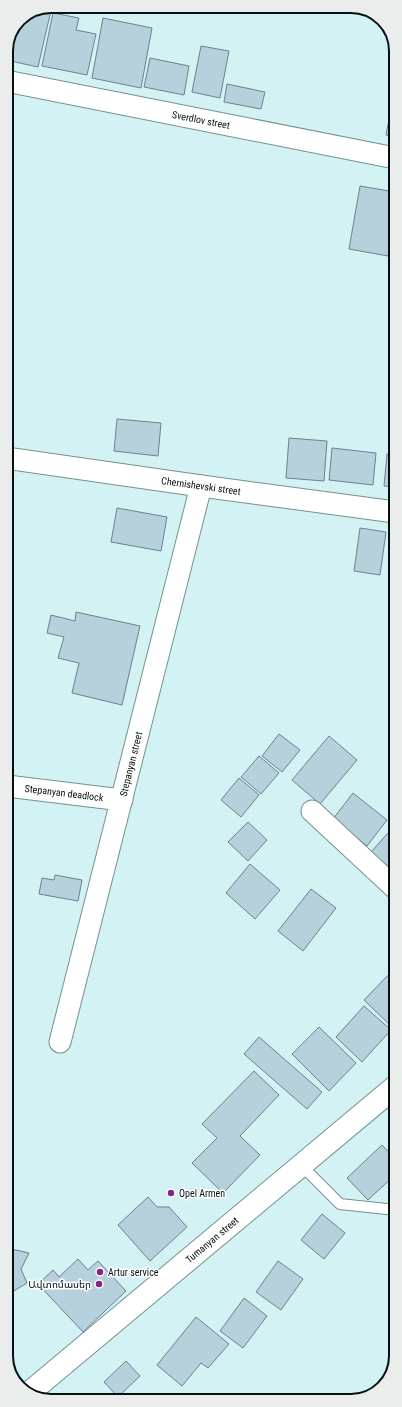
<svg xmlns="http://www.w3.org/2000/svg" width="402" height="1407" viewBox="0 0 402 1407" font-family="'Roboto Condensed','Noto Sans Armenian',sans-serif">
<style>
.building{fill:#b6d0dc;stroke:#6a828d}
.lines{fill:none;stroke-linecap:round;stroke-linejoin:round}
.lane-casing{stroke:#759193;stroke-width:12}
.street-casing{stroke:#759193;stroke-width:23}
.secondary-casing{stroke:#759193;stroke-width:24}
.lane{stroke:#fff;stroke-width:10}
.street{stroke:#fff;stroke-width:21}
.secondary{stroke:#fff;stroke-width:22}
.poi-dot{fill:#83248e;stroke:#fff;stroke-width:1.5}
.labels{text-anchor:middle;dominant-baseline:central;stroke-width:3;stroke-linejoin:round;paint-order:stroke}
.street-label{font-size:10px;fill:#061011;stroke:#fff}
.poi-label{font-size:10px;fill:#061011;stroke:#fff;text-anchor:start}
.rim{fill:none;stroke:#061011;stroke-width:2}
</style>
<rect width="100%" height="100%" fill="#d3f2f4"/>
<g class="building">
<path d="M52 6 38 67 6 60V50L19 19Z"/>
<path d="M53 13 79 18 76 30 96 34 87 75 42 66Z"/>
<path d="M103 18 152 28 141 88 92 78Z"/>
<path d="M201 46 229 51 220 98 192 92Z"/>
<path d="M150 58 189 66 184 95 144 87Z"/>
<path d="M227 84 265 92 261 109 224 102Z"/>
<path d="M395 89V137L386 135Z"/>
<path d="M360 186 395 192V222L394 221 388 256 349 249Z"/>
<path d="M117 419 161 423 158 456 114 451Z"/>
<path d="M289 438 327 441 324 481 286 478Z"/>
<path d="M332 448 376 453 373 485 329 480Z"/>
<path d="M387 454 395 455V487L384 486Z"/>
<path d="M117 508 167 517 161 551 111 542Z"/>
<path d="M360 528 386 532 380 575 354 571Z"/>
<path d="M76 612 140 626 122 705 72 693 79 663 58 658 64 637 47 633 51 615 75 621Z"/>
<path d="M279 734 300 750 282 772 262 756Z"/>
<path d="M329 736 357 760 320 804 292 780Z"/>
<path d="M259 756 279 773 261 794 241 777Z"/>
<path d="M239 778 259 795 241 817 221 800Z"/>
<path d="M353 793 387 820 367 846 333 819Z"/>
<path d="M248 822 267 840 248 861 228 842Z"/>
<path d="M396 824V873L371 852Z"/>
<path d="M250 864 280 890 255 919 226 893Z"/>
<path d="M55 875 82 880 78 901 39 894 42 878 54 880Z"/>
<path d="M311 889 336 908 303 951 278 931Z"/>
<path d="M396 967V1029L395 1030 364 1000Z"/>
<path d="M364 1006 391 1030 362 1062 336 1037Z"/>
<path d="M319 1027 356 1063 329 1091 292 1054Z"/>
<path d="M259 1037 322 1092 307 1109 244 1054Z"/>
<path d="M254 1071 279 1095 240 1136 260 1155 223 1193 192 1163 217 1138 202 1124Z"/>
<path d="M382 1145 396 1160V1174L368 1200 347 1178Z"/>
<path d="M148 1197 157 1207H169L187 1227 150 1261 118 1225Z"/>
<path d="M322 1214 345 1233 324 1259 301 1240Z"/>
<path d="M7 1248 29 1253 21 1269 27 1283 7 1295Z"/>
<path d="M78 1259 88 1270 98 1261 126 1291 83 1332 38 1284 53 1270 59 1277Z"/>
<path d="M278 1261 303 1279 281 1310 256 1292Z"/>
<path d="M244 1298 267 1316 243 1348 220 1331Z"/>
<path d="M196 1317 229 1344 208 1368 201 1363 182 1386 157 1365Z"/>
<path d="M126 1361 140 1376 118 1397 104 1382Z"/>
</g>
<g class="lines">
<defs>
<path id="lane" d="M301 1165 340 1204 396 1210"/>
<g id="street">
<path d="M6 81 395 158"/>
<path d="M6 458 201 486 395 512"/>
<path d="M7 786 122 800"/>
<path d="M312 811 396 889"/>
<path d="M60 1042 201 486"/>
</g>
<path id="secondary" d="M29 1393 396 1086"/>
</defs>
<use href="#lane" class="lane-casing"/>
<use href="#street" class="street-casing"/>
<use href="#secondary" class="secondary-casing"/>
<use href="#lane" class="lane"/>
<use href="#street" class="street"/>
<use href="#secondary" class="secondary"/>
</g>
<g class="poi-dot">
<circle cx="171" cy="1193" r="4"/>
<circle cx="100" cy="1272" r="4"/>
<circle cx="99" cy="1284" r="4"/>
</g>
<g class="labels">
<g class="street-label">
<text transform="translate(201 120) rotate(11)">Sverdlov street</text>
<text transform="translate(201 486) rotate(8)">Chernishevski street</text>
<text transform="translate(131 764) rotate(-76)">Stepanyan street</text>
<text transform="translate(64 793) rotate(7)">Stepanyan deadlock</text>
<text transform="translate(212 1240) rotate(-40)">Tumanyan street</text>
</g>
<g class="poi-label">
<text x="179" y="1193">Opel Armen</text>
<text x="108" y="1272">Artur service</text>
<text x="91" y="1284" text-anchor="end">Ավտոմասեր</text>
</g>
</g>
<path d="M0 0H402V1407H0ZM51 13H351A38 38 0 0 1 389 51V1356A38 38 0 0 1 351 1394H51A38 38 0 0 1 13 1356V51A38 38 0 0 1 51 13Z" fill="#ebecec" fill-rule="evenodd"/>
<path class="rim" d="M51 13H351A38 38 0 0 1 389 51V1356A38 38 0 0 1 351 1394H51A38 38 0 0 1 13 1356V51A38 38 0 0 1 51 13Z"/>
</svg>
